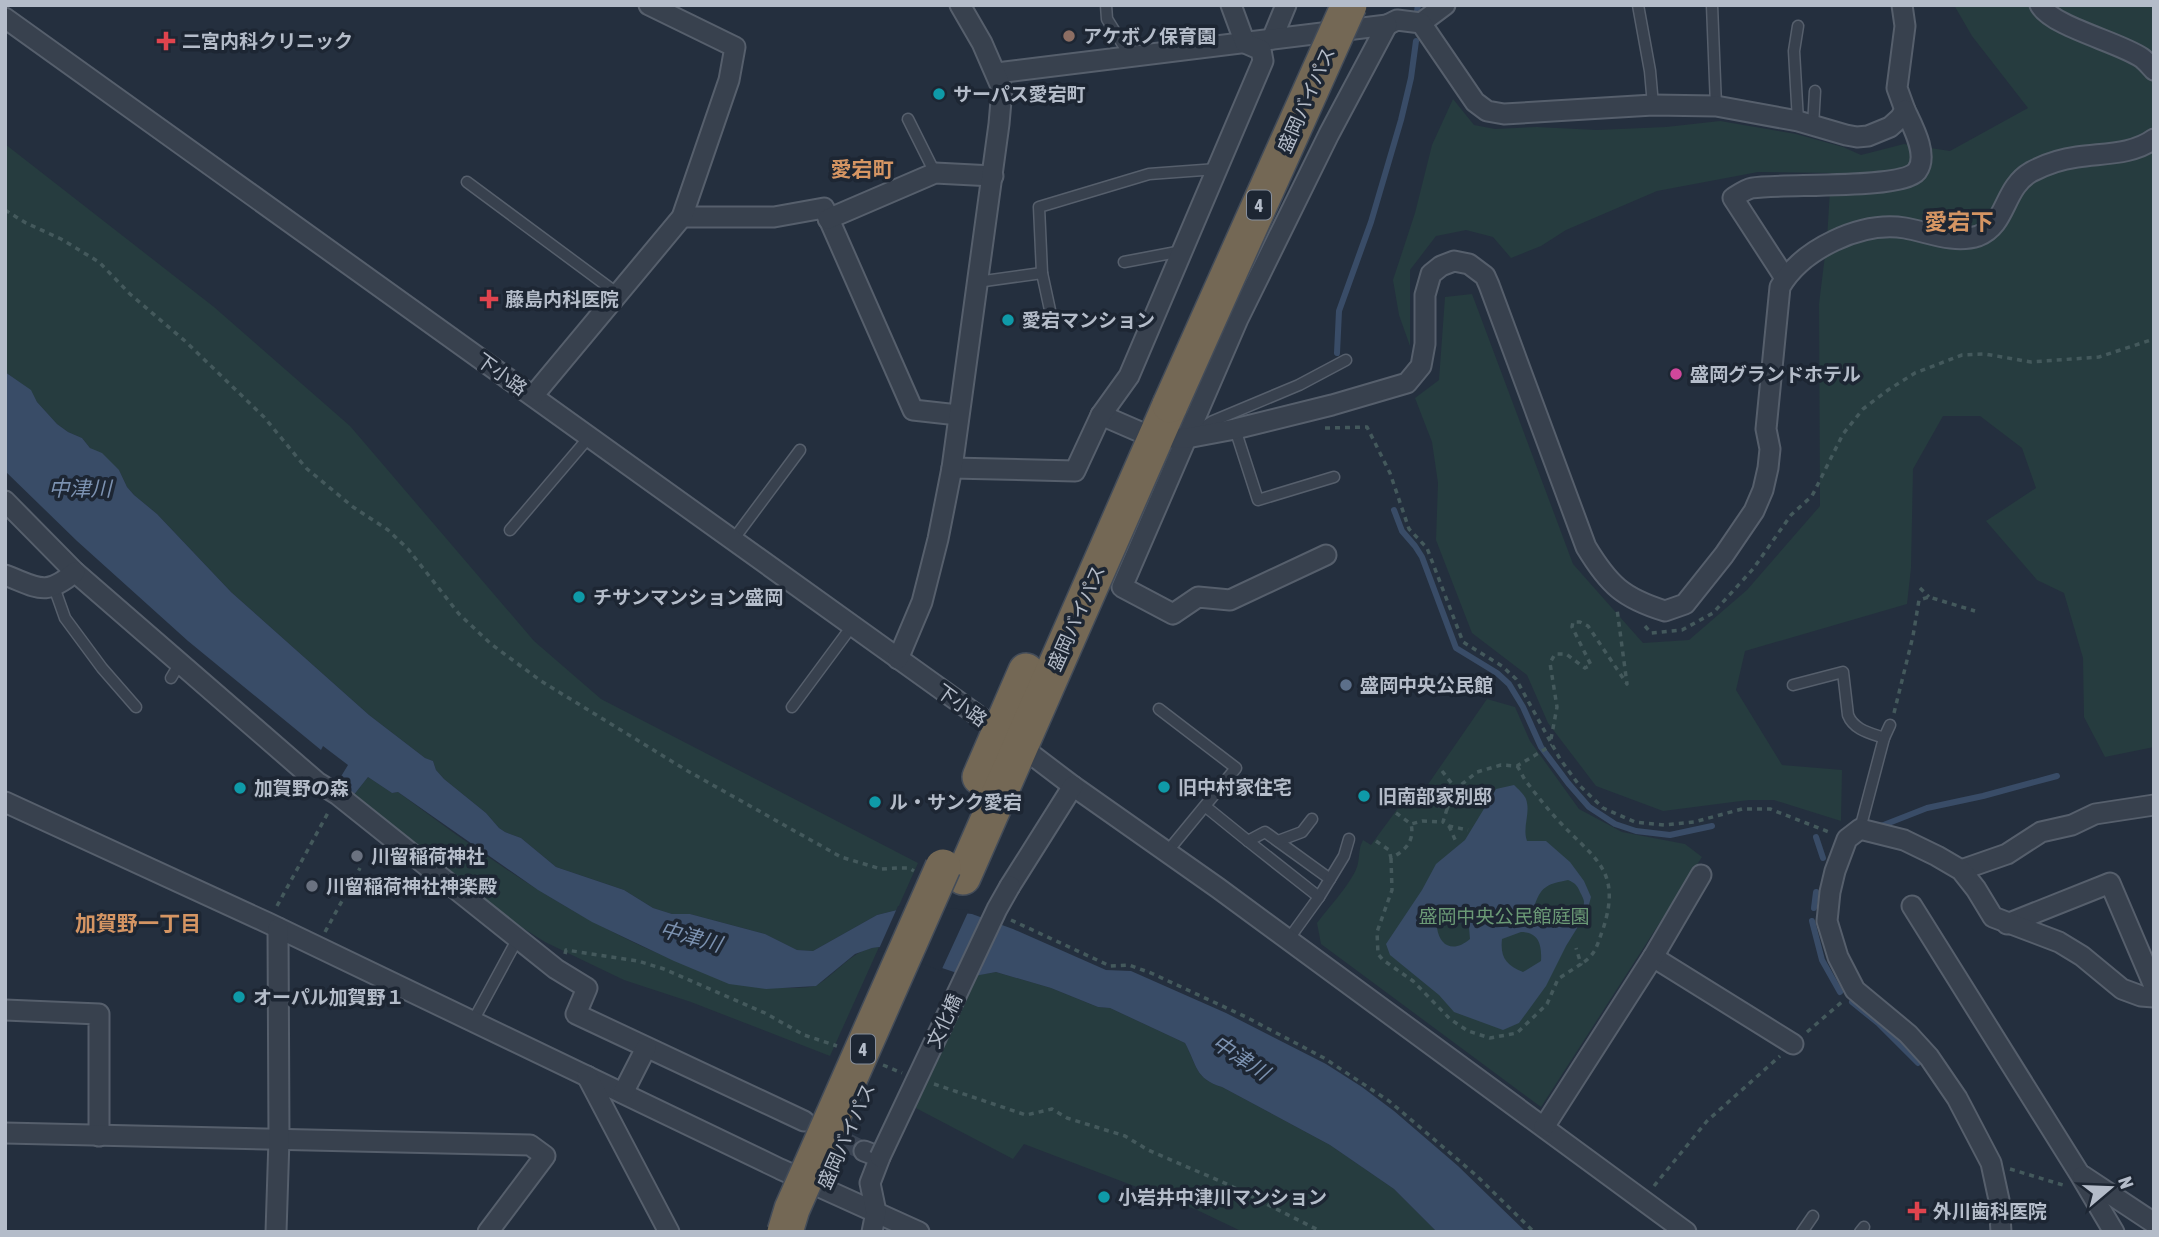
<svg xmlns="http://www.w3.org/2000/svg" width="2159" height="1237" viewBox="0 0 2159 1237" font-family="'Asap Condensed','Noto Sans JP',sans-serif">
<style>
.green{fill:#263c3f}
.water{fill:#394c67;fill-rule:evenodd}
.pier{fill:#242f3e}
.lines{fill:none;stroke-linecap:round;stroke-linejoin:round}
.stream{stroke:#394c67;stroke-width:6}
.street-tunnel{stroke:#3a4453;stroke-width:19;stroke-dasharray:19 10;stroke-linecap:butt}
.lane-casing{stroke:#565f6c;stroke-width:13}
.street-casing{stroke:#565f6c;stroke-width:23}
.highway-casing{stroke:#434c59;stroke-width:38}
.path{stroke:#44595c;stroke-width:3.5;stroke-dasharray:5 5;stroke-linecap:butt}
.lane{stroke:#38414e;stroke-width:10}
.street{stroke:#38414e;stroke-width:19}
.highway{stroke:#746855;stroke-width:35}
.street-bridge-casing{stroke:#565f6c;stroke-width:23;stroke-linecap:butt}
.highway-bridge-casing{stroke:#434c59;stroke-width:38;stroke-linecap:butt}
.street-bridge{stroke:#38414e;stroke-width:19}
.highway-bridge{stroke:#746855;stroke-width:35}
.education-dot{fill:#8d6e63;stroke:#1d2633;stroke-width:2.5}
.health-dot{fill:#e0444e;stroke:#1d2633;stroke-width:2.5}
.culture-dot{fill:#0f9aa8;stroke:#1d2633;stroke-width:2.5}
.hotel-dot{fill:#d1479c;stroke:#1d2633;stroke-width:2.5}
.service-dot{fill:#5c6f8a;stroke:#1d2633;stroke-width:2.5}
.worship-dot{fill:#6b7280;stroke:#1d2633;stroke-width:2.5}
.labels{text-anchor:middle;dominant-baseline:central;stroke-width:7;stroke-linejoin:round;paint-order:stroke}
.shield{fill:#1d2633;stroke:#878f9c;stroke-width:2}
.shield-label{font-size:18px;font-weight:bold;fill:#b4bcc9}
.poi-label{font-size:19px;font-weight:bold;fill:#b4bcc9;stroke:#1d2633;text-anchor:start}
.street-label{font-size:19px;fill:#b4bcc9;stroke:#1d2633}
.park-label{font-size:19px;fill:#6b9a76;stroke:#1d2633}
.neighbourhood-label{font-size:21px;font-weight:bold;fill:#d59563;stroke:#1d2633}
.water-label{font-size:21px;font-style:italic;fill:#7c92b1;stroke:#1d2633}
.quarter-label{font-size:23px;font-weight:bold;fill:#d59563;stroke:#1d2633}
</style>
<rect width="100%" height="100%" fill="#242f3e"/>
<g class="green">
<path d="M1954 5H2154V747L2105 757 2084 717 2083 658 2064 593 2037 580 1986 521 2036 488 2022 448 1980 416H1943L1913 469 1911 568 1907 604 1745 651 1736 690 1782 765 1842 770 1841 821 1774 800H1749L1663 811 1596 786 1548 723 1527 675 1472 633 1436 540 1438 483 1432 442 1415 398 1439 380 1445 297 1472 294 1573 564 1643 643 1689 640 1747 590 1820 506 1819 304 1827 239 1831 173 1758 172 1657 191 1566 230 1541 246 1511 258 1493 237 1466 230 1436 236 1410 270V346L1399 315 1393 280 1415 213 1432 145 1453 99 1474 125 1495 129 1537 127 1597 130 1666 127 1720 121 1796 134 1843 147 1861 155 1904 144 1950 151 2028 108 1972 36Z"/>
<path d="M5 144 214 307 350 426 534 641 601 699 918 863 897 910 877 915 813 951 797 950 765 934 690 914H672L653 908 624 890 556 867 521 838 505 832 499 828 486 813 444 779 436 770 433 761 425 758 369 715 231 592 157 514 134 495 127 487 119 470 90 448 82 438 68 432 57 424 37 402 30 390 5 372Z"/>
<path d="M1487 699 1515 707 1530 741 1579 809 1622 832 1685 844 1702 857 1541 1107 1321 944 1317 923C1329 907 1350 885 1357 867 1360 858 1358 849 1363 840L1371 845 1401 804 1411 809Z"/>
<path d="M368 777 392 793 398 792C495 864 597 937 714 974 731 980 751 989 770 988 780 988 809 989 817 985 839 972 852 949 879 947L830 1056 691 1002 624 980 545 942 515 923 353 796Z"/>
<path d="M996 972 1051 988 1098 1007 1110 1008 1185 1043C1197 1065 1195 1079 1222 1087L1330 1145 1394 1189 1437 1232H1243L1197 1210 1024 1144 1013 1159 912 1106 973 976Z"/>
</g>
<g class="water">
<path d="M5 372 31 390 37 402 57 424 68 432 82 438 90 448 102 453 119 470 127 487 134 495 157 514 231 592 369 715 425 758 433 761 436 770 444 779 486 813 499 828 505 832 521 838 556 867 624 890 653 908 672 914H690L765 934 797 950 813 951 877 915 897 910H936L972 914 1013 929 1106 970 1131 971 1226 1013 1326 1064 1362 1087 1394 1111 1458 1166 1526 1232H1437L1394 1189 1330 1145 1222 1087C1195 1079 1197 1065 1185 1043L1110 1008 1098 1007 1051 988 996 972 969 977 879 947 872 948 855 954 816 986 766 989 729 984 674 961 592 922 538 890 398 792 392 793 368 777 353 796 337 783 348 765 323 746 321 750 188 641 77 541 5 471Z"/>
<path d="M1514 785C1518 789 1524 794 1526 799 1531 813 1522 827 1527 841H1546L1570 862 1584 881 1591 897 1587 912 1566 946 1546 986 1519 1023 1503 1030 1454 1012 1439 995 1390 955 1386 944 1422 890 1436 864 1465 840 1496 789ZM1568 880C1575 883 1577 885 1580 892 1581 894 1584 899 1584 902 1584 918 1554 929 1542 919 1539 916 1537 909 1535 904 1542 885 1549 884 1568 880ZM1453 919 1469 927 1470 939C1455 952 1440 948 1437 928L1442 923ZM1521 932C1539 932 1542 945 1541 961L1523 972C1506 965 1500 957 1502 939Z"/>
</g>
<path class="pier" d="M898 906 936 907 969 910 941 971 894 953 878 951Z"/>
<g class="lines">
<g class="stream">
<path d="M1417 11 1418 5"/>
<path d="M1337 353 1339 311 1371 222 1401 120 1411 78 1416 41"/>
<path d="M1394 510 1402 531 1415 546 1422 557 1456 648 1497 673 1509 684 1523 707 1541 747 1568 783 1589 807 1615 824 1636 831 1670 835 1712 826"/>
<path d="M1881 826 1927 808 1983 796 2057 776"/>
<path d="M1816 837 1823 858"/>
<path d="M1814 908 1816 892"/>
<path d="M1812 921 1822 960 1840 992"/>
<path d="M1852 1002 1878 1023 1918 1063"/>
</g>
<path class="street-tunnel" d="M818 1128 864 1151"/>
<defs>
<g id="lane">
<path d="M1106 5 1107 19 1130 56"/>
<path d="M1638 5 1650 71 1653 105"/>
<path d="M1712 5 1716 106"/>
<path d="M1798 26 1794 51 1798 121"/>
<path d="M908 119 935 173"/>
<path d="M1813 126 1815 91"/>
<path d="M467 182 618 294"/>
<path d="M1124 262 1182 251"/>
<path d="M977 282 1042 273"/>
<path d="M1053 324 1042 273 1039 207 1149 174 1217 169"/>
<path d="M1235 429 1258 500 1334 477"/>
<path d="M1199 430 1213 421 1299 385 1346 360"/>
<path d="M510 530 590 436"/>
<path d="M733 540 800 450"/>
<path d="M54 587 65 618 102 668 136 707"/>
<path d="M171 678 180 663"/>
<path d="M1793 685 1843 672 1848 715C1854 730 1870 733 1884 738"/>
<path d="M792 707 852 626"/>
<path d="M1159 709 1236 768 1167 852"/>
<path d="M1206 807 1248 841 1265 832 1330 879 1319 897"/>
<path d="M1860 829 1884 738 1890 725"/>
<path d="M1248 841 1319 897 1288 940"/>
<path d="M1278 841 1302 832 1312 819"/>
<path d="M1330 879 1344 856 1349 839"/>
<path d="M473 1021 518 938"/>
<path d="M1802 1232 1813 1216"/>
<path d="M1860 1232 1864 1227"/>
</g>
<g id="street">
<path d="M1902 5 1905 26 1897 88 1905 110"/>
<path d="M2040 5C2053 27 2119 42 2142 58 2146 61 2150 66 2154 70"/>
<path d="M5 18 1019 745 1073 786 1218 888 1686 1232"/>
<path d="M1421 23 1445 5"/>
<path d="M1387 25 1397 20 1421 23 1475 102 1487 111 1504 114 1653 105 1716 106 1798 121 1846 135 1857 137 1868 136 1890 127 1900 118 1905 110C1912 125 1929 155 1917 171 1902 190 1782 183 1752 188 1746 189 1739 194 1733 198L1785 278"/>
<path d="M1272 39 1286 5"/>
<path d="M997 73 1387 25 1329 134 1238 319 1122 587 1173 614 1198 597 1230 600 1326 555"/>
<path d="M682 217H774L824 208 913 410 958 415"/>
<path d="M828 219 935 173 993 176"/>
<path d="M533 396 682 217 729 80 735 47 649 5"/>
<path d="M1101 415 1154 438H1187L1235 429 1332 405 1407 383 1421 366 1425 344V295L1431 274 1441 266 1454 261 1469 264 1485 276 1489 285 1586 547C1609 585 1623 598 1665 611L1685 604 1724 555 1754 511 1763 490 1768 468 1770 449 1766 429 1780 287C1802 249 1861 221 1905 228 1928 232 1954 244 1978 236 2007 225 2003 188 2031 172 2044 165 2062 159 2077 157 2103 153 2132 155 2154 139"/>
<path d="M952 468 1075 471 1101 415 1129 376 1263 61 1261 50 1245 43 1231 5"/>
<path d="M5 501 75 572 317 782 338 795 556 969 587 988 576 1014 804 1121"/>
<path d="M5 575C39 588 45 597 75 572"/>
<path d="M898 659 922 602 938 539 952 468 999 124 1002 89 982 43 960 5"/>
<path d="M5 802 268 923 780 1169 919 1232"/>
<path d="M1961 870 2007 854 2041 832 2072 825 2095 814 2154 805"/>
<path d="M1010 886 1073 786"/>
<path d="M1912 906 2079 1173 2114 1232"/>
<path d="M2007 924 2110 883 2154 986"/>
<path d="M1653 957 1793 1044"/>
<path d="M5 1010 99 1014V1136"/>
<path d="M587 1076 669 1232"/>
<path d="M623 1093 646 1048"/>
<path d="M1544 1127 1653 957 1701 875"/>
<path d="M5 1133 530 1145 545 1156 488 1232"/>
<path d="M864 1151 880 1157 870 1183 876 1212 872 1232"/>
<path d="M2083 1176 2154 1223"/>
<path d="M276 1232 279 1139 278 928"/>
<path d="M2001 1232 1999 1200 1991 1163 1957 1098 1929 1057 1908 1034 1855 990 1838 957 1827 921 1830 892 1835 871 1847 839 1860 829 1904 840 1937 856 1961 870 1976 889 1993 917 2059 942 2082 956 2122 989 2141 996 2154 997"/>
</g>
<g id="highway">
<path d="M980 777 1026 671"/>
<path d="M963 877 1170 405"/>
</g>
</defs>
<use href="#lane" class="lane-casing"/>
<use href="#street" class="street-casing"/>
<use href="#highway" class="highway-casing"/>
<g class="path">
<path d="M5 210 26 223 61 239 99 262 130 294 185 341 264 417 306 468 353 507 388 530 408 549 459 614 491 644 541 681 686 770 841 857 881 869 897 868H909L914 871"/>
<path d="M1325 428 1367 427 1390 473 1409 529 1427 548 1463 642 1502 666 1516 679 1560 759 1579 785 1603 808 1635 822 1664 825 1694 822 1742 809H1770L1829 832"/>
<path d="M1920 588 1929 597"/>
<path d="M1645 626 1651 633 1682 630 1713 613 1753 569 1791 515 1812 496 1843 434 1863 409 1888 390 1915 373 1962 355 1985 354 2031 362 2099 357 2154 339"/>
<path d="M1894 713 1913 636 1919 600 1929 597 1975 611"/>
<path d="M1551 739 1557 707 1550 663 1555 654H1566L1585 668 1591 665 1572 627 1573 622H1580L1588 626 1627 684 1617 609"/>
<path d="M1517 766C1520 770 1522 775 1525 780 1535 793 1545 806 1556 818 1592 858 1623 868 1603 929 1597 945 1596 955 1581 964"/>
<path d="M1442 771 1456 789 1477 772 1501 765 1517 766 1552 745"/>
<path d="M1428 801 1447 809 1456 789"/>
<path d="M1447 809 1443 822 1449 826 1468 830"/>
<path d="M1396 813 1411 824 1422 821 1443 822"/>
<path d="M1449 826 1457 844"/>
<path d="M1376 841 1389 850 1391 858C1405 851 1415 841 1411 824"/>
<path d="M1391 858 1392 890 1377 932 1378 954 1383 960 1413 981 1450 1019 1468 1031 1490 1038 1517 1033 1547 1004 1558 979 1581 964 1576 948"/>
<path d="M277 906 329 811"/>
<path d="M1011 920 1110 966 1129 965 1151 973 1246 1017 1324 1058 1389 1101 1477 1176 1534 1232"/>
<path d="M325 932 360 868"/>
<path d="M565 954 566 950 638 961 664 969 765 1013 804 1035 837 1046"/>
<path d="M1807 1032 1843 1001"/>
<path d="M883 1065 902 1073"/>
<path d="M934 1084 1026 1115 1052 1109 1067 1118 1125 1136 1148 1150 1229 1185 1322 1232"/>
<path d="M2010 1169 2063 1185"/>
<path d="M1654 1186 1707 1121 1780 1056"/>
</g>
<use href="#lane" class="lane"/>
<use href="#street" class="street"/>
<use href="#highway" class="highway"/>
<defs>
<path id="street-bridge" d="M880 1157 997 909 1010 886"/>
<g id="highway-bridge">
<path d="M1170 405 1349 5"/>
<path d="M785 1232 792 1209 943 867"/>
</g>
</defs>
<use href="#street-bridge" class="street-bridge-casing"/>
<use href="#highway-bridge" class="highway-bridge-casing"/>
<use href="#street-bridge" class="street-bridge"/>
<use href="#highway-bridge" class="highway-bridge"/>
</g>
<circle class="education-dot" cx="1069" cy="36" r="7"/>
<g class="health-dot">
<path d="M162.5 30.5h7v7h7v7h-7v7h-7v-7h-7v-7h7z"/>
<path d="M485.5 288.5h7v7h7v7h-7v7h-7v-7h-7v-7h7z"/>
<path d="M1913.5 1200.5h7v7h7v7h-7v7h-7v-7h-7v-7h7z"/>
</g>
<g class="culture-dot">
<circle cx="939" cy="94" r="7"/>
<circle cx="1008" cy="320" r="7"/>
<circle cx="579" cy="597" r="7"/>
<circle cx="1164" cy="787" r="7"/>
<circle cx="240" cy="788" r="7"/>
<circle cx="1364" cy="796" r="7"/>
<circle cx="875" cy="802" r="7"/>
<circle cx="239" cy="997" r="7"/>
<circle cx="1104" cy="1197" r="7"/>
</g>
<circle class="hotel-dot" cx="1676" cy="374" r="7"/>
<circle class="service-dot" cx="1346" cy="685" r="7"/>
<g class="worship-dot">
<circle cx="357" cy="856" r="7"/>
<circle cx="312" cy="886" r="7"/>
</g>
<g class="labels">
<g class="shield">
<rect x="1247" y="190.5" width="24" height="29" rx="5"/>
<rect x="851" y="1034.5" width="24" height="29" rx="5"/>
</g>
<g class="shield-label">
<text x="1259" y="205">4</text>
<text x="863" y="1049">4</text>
</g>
<g class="poi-label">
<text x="1083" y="36">アケボノ保育園</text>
<text x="182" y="41">二宮内科クリニック</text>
<text x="953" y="94">サーパス愛宕町</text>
<text x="505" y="299">藤島内科医院</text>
<text x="1022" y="320">愛宕マンション</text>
<text x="1690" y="374">盛岡グランドホテル</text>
<text x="593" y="597">チサンマンション盛岡</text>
<text x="1360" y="685">盛岡中央公民館</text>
<text x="1178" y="787">旧中村家住宅</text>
<text x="254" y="788">加賀野の森</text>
<text x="1378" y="796">旧南部家別邸</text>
<text x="889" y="802">ル・サンク愛宕</text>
<text x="371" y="856">川留稲荷神社</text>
<text x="326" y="886">川留稲荷神社神楽殿</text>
<text x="253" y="997">オーパル加賀野１</text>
<text x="1118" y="1197">小岩井中津川マンション</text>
<text x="1933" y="1211">外川歯科医院</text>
</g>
<g class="street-label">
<text transform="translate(1306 100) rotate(-66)">盛岡バイパス</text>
<text transform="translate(502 374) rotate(36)">下小路</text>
<text transform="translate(1076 618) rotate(-66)">盛岡バイパス</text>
<text transform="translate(962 705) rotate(36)">下小路</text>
<text transform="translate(944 1021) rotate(-65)">文化橋</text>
<text transform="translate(846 1136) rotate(-66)">盛岡バイパス</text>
</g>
<g class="park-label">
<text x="1504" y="916">盛岡中央公民館庭園</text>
</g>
<g class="neighbourhood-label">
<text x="862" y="169">愛宕町</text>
<text x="138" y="923">加賀野一丁目</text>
</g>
<g class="water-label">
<text x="80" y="488">中津川</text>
<text transform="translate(691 936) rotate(15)">中津川</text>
<text transform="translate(1241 1057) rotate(33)">中津川</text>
</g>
<g class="quarter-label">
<text x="1959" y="222">愛宕下</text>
</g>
</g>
<rect width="2159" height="1237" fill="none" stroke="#b4bcc9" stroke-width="14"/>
<g transform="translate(2110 1188) rotate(71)" stroke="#1d2633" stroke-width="5" paint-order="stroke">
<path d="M0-5L12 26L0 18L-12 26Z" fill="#b4bcc9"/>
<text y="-10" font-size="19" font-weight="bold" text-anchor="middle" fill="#b4bcc9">N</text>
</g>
</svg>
